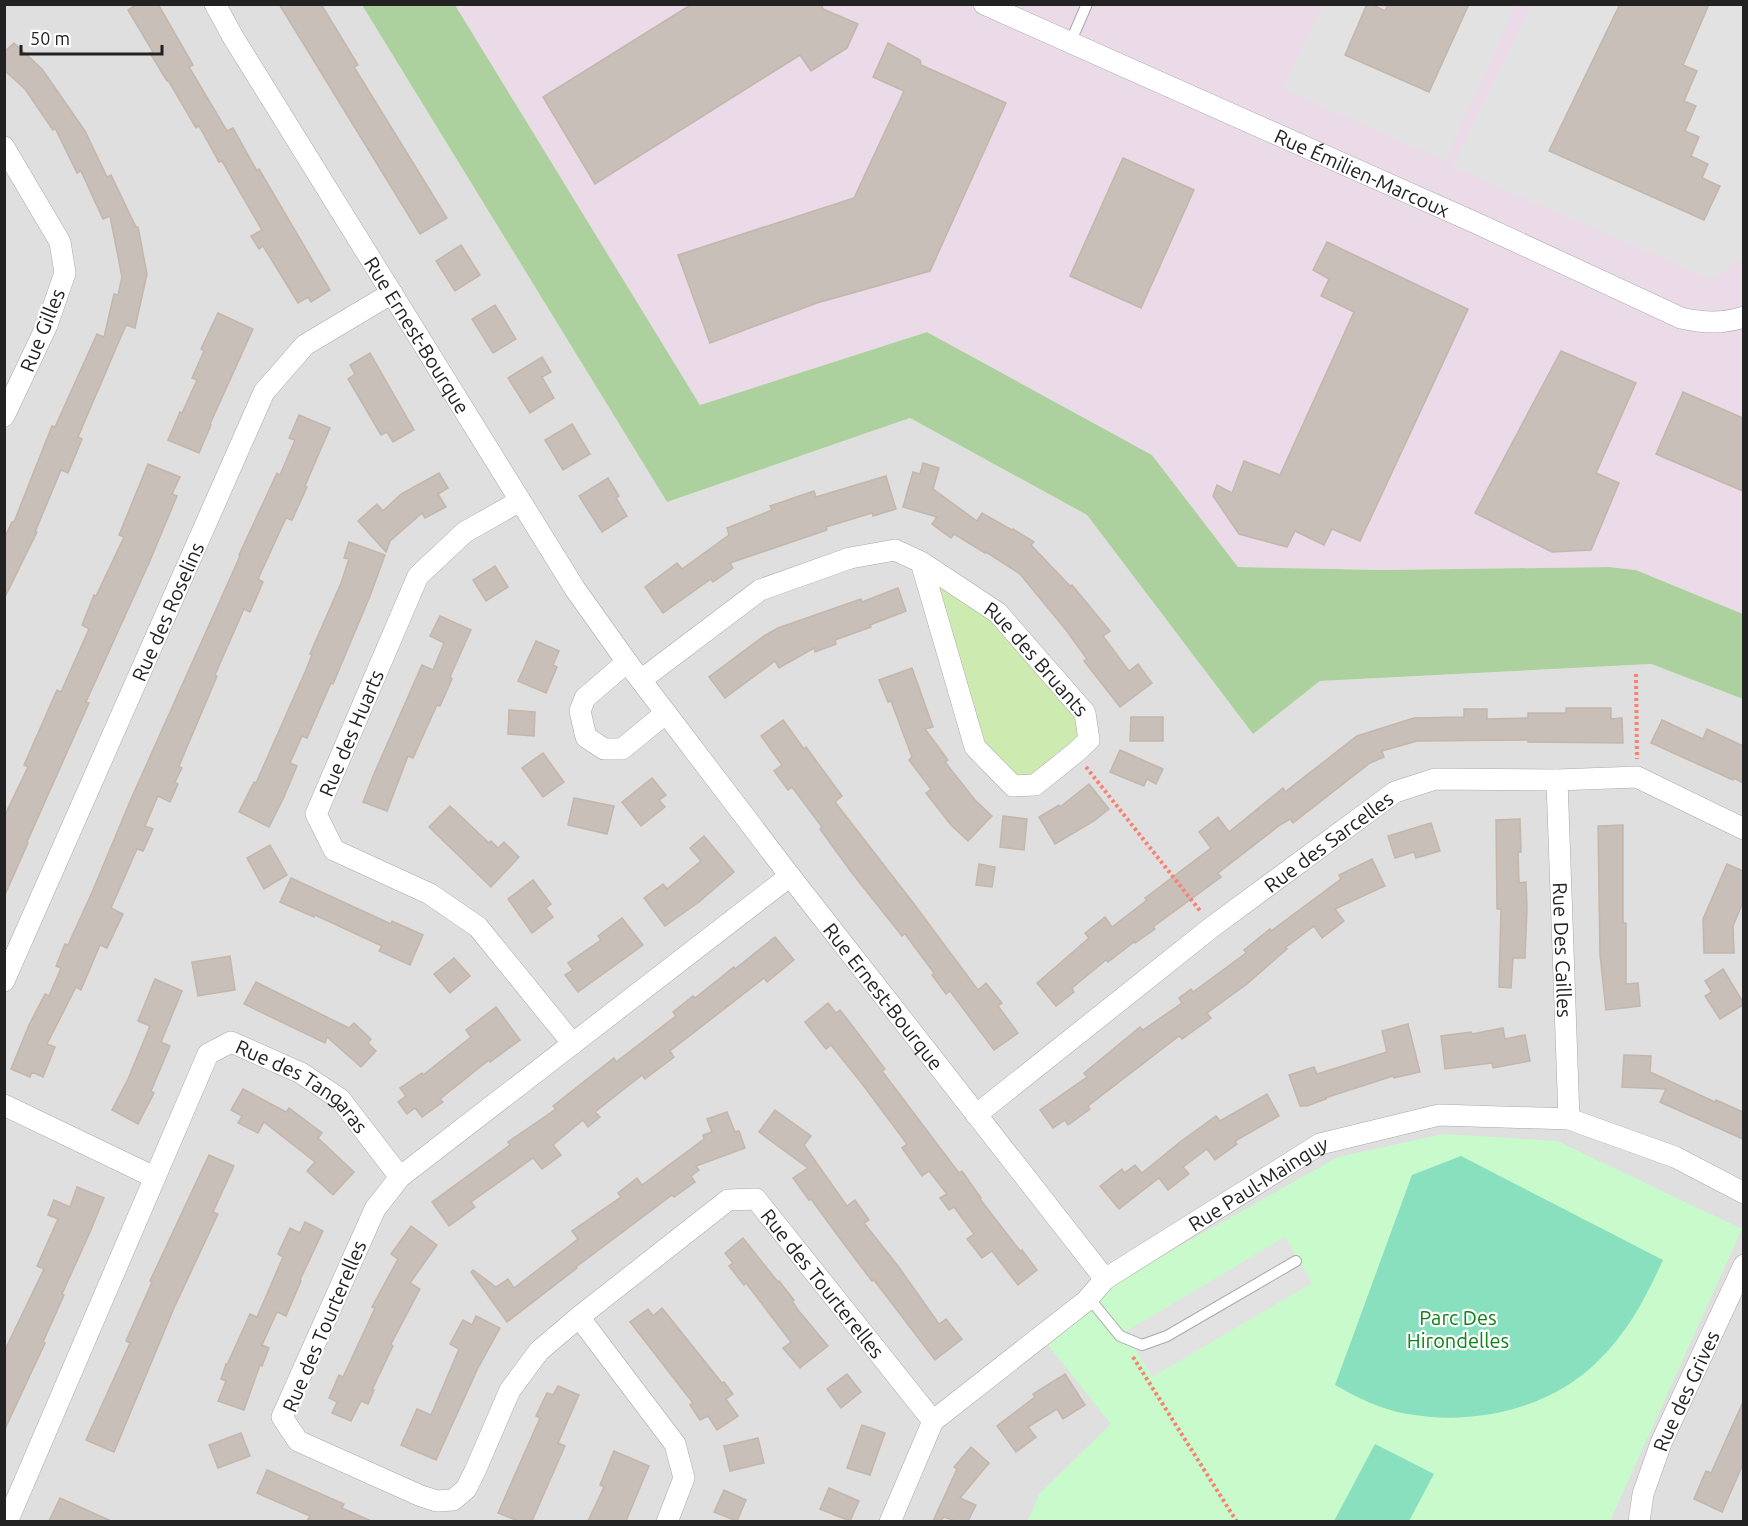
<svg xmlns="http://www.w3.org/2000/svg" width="1748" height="1526" viewBox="0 0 1748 1526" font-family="Ubuntu,sans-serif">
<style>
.residential{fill:#e0dfdf}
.industrial{fill:#ebdbe8}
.grass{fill:#cdebb0}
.forest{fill:#add19e}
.park{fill:#c8facc}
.pitch{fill:#88e0be}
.parking{fill:#e2e2e2}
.building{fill:#c7bfb8;stroke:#c4b6ab;stroke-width:1.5}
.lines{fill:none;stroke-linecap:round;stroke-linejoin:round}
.lane-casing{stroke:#a9a9a9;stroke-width:12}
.street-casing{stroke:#a9a9a9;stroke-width:22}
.path{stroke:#fa8072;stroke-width:4;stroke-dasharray:3 3;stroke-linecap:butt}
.lane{stroke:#fff;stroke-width:10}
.street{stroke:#fff;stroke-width:21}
.labels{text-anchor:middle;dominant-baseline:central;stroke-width:4.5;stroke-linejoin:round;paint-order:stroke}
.street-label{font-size:20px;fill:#222;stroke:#fff}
.park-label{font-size:20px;fill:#0c8416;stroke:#fff}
</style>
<rect width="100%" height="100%" fill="#f2efe9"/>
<path class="residential" d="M5 5H362L667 502 910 418 1087 515 1253 734 1320 681 1651 664 1743 699V1521L5 1522Z"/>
<path class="industrial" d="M455 5H1743V614L1636 570 1609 567 1384 570 1238 567 1152 455 927 332 700 405Z"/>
<path class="grass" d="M921 562 998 613 1085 713 1089 740 1013 786 975 747Z"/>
<path class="forest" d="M362 5H455L700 405 927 332 1152 455 1238 567 1384 570 1609 567 1636 570 1743 614V699L1651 664 1320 681 1253 734 1087 515 910 418 667 502Z"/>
<path class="park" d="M1443 1134 1557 1141 1742 1229 1610 1521 1027 1522 1040 1493 1111 1424 1041 1336 1112 1284 1338 1157Z"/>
<g class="pitch">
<path d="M1461 1156 1663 1260C1646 1297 1628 1332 1599 1360 1551 1409 1474 1426 1408 1414 1382 1410 1358 1398 1335 1385L1412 1175Z"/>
<path d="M1375 1444 1434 1474 1409 1521H1334Z"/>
</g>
<g class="parking">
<path d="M1322 5H1367L1345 55 1429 92 1469 5H1516L1445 161 1283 89Z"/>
<path d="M1532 5H1620L1550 151 1704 220 1720 186 1702 178 1708 164 1691 156 1699 137 1685 131 1696 106 1684 101 1697 71 1683 65 1709 5H1743V257L1713 280 1452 167Z"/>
<path d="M1285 1237 1312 1283 1152 1377 1125 1332Z"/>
</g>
<g class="building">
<path d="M137 4H158L193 65 189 67 227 131 233 128 257 171 259 169 330 290 311 302 308 297 298 303 263 246 259 249 251 236 262 230 222 161 219 162 199 126 196 128 168 80 167 81 150 53 153 52 128 10Z"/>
<path d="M279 4H321L358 65 354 67 447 218 420 234Z"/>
<path d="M692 4H821L823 9 858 24 847 48 811 71 800 55 595 184 543 97Z"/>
<path d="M1367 4H1371L1385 11 1388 4H1469L1429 92 1345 55Z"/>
<path d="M1620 4H1709L1683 65 1697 71 1684 101 1696 106 1685 131 1699 137 1691 156 1708 164 1702 178 1720 186 1704 220 1549 151Z"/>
<path d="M14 43 42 69 85 131 107 177 111 175 136 227H138L147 274 135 328 126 325 78 437 82 439 68 473 61 470 35 532H37L4 599V539L12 522H14L52 426 55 427 97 334 104 337 114 294 118 295 122 277 110 216 103 219 81 171 77 173 55 128 53 130 25 89 4 70V52Z"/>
<path d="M888 43 920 60 921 65 1006 103 930 271 817 303 710 343 678 255 854 198 904 91 873 77Z"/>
<path d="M1123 158 1194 190 1141 308 1070 276Z"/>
<path d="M1327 242 1468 309 1360 541 1332 529 1324 545 1295 531 1287 547 1239 534 1213 496 1217 485 1232 493 1244 461 1280 475 1354 312 1321 296 1329 279 1313 270Z"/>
<path d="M461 245 480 275 455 291 436 261Z"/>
<path d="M495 305 516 339 493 353 472 319Z"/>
<path d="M218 313 253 329 210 424 211 425 199 453 168 440 180 412 182 413 197 380 192 378 204 351 201 349Z"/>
<path d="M1561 351 1636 383 1596 473 1619 483 1591 550 1552 552 1475 513Z"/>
<path d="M370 353 414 430 393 442 387 432 381 435 348 379 355 374 350 365Z"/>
<path d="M542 357 551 372 542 377 554 398 530 413 508 378Z"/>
<path d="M1683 392 1743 418V491L1656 454Z"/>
<path d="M299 415 330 428 305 486 307 487 292 520 286 518 258 579 263 582 250 612 244 609 215 675 217 676 179 766 182 768 175 782 178 784 170 802 158 796 145 826 153 829 143 851 137 849 111 908 123 914 107 948 100 945 81 990 76 987 47 1044 55 1047 43 1077 32 1072 30 1077 11 1069 29 1025 45 994 49 996 61 968 56 966 65 944 68 945 93 890 131 799 240 556 239 555 277 473 280 475 295 440 289 438Z"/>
<path d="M572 424 590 454 563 470 545 440Z"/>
<path d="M923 463 939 468 933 489 977 521 982 513 1012 530 1013 529 1034 542 1031 545 1070 586 1072 585 1110 631 1103 636 1129 671 1138 664 1152 683 1120 707 1084 661 1087 659 1066 630 1020 574 986 552 985 553 954 534 951 538 932 524 937 517 903 507 913 472 920 474Z"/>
<path d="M148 464 180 477 172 494 177 496 149 563 86 702 89 703 27 842 28 843 4 897V817L28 767 24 765 57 690 61 692 89 629 82 625 94 595 96 596 124 537 119 535Z"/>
<path d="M439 473 448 488 438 494 446 507 425 518 422 513 390 541 386 552 358 521 377 504 383 511 401 494Z"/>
<path d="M886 476 896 509 873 516 872 513 826 527 827 530 730 563 733 568 713 582 711 579 663 613 645 587 677 563 682 569 729 535 727 528 772 510 770 506 814 491 816 497Z"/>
<path d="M608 478 619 496 616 498 627 516 602 532 579 496Z"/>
<path d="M349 542 385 555 370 596 333 684 331 683 307 738 302 736 290 763 297 766 284 797 269 827 239 812 254 782 256 783 305 672 312 655 310 654 341 583 349 559 344 558Z"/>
<path d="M495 566 508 587 486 601 473 580Z"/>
<path d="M898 588 906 611 870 625 871 627 835 640 836 644 815 652 814 648 779 668 775 661 725 698 709 677 764 636 778 628 861 599 862 602Z"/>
<path d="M440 616 471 630 450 677 452 679 440 706 437 705 413 758 408 756 387 811 363 802 374 774 422 665 433 670 444 643 430 636Z"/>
<path d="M536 641 559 651 553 665 557 667 546 693 518 681Z"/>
<path d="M912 668 933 727 925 729 948 760 945 762 975 800 992 816 968 841 951 825 926 793 931 789 909 760 912 757 891 701 888 702 879 680Z"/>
<path d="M1566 708H1611V719L1622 718 1623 743 1528 742V740L1417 741 1382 751 1384 757 1370 763 1293 823 1290 819 1280 825 1218 873 1221 877 1153 927 1155 929 1135 943 1134 942 1108 962 1106 960 1072 988 1074 992 1056 1006 1037 983 1089 938 1085 933 1105 917 1112 927 1147 900 1145 898 1211 848 1199 832 1218 817 1229 832 1283 788 1285 792 1357 736 1414 718 1464 717V709H1487V719L1528 718V713H1566Z"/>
<path d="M509 710 535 712 534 736 508 734Z"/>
<path d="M1131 717H1163V741H1130Z"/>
<path d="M783 720 804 749 806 747 842 796 835 802 911 900 978 990 986 983 1002 1003 998 1006 1018 1033 994 1050 950 991 946 994 932 975 934 973 905 934 902 936 852 873 820 829 822 827 792 787 788 790 774 771 782 765 761 736Z"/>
<path d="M1662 720 1703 739 1707 729 1743 746V783L1734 778 1733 780 1651 743Z"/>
<path d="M1120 750 1163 769 1156 784 1147 779 1144 786 1110 772Z"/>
<path d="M543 753 564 782 543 797 522 768Z"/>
<path d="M652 778 666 795 659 800 665 807 641 826 622 802Z"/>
<path d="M1089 784 1109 809 1094 821 1055 844 1039 817 1059 805 1060 807Z"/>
<path d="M574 798 614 806 607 834 568 825Z"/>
<path d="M450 806 489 843 491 841 498 848 504 842 519 857 491 887 429 827Z"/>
<path d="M1003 816 1027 819 1024 850 1000 847Z"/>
<path d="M1520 819 1521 852H1518L1519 883 1526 882 1527 908 1525 958H1513L1511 988 1499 987 1501 909H1497L1496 820Z"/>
<path d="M1431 823 1440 851 1416 858 1414 852 1395 858 1388 836Z"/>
<path d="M1623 825V923H1626V984L1638 983 1640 1006 1606 1010 1600 955 1598 826Z"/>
<path d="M704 836 734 872 699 902 665 926 644 898 663 884 667 889 701 861 690 848Z"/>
<path d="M270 845 287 875 264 889 247 858Z"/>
<path d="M1372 859 1385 886 1335 909 1344 921 1322 938 1314 926 1285 948 1287 949 1247 984 1207 1013 1211 1018 1182 1039 1179 1036 1088 1106 1090 1109 1068 1125 1065 1120 1053 1128 1040 1110 1087 1077 1084 1073 1140 1027 1143 1030 1182 1003 1179 998 1191 989 1193 992 1246 953 1244 950 1270 929 1271 931 1341 879 1339 875Z"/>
<path d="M979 864 995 867 992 887 976 885Z"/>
<path d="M1727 864 1743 871V902L1733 926 1734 953H1704L1703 919Z"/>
<path d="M291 878 391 924 392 921 423 935 410 965 379 951 382 946 315 915 314 917 280 902Z"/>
<path d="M533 880 551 904 546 908 553 917 532 933 508 899Z"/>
<path d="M622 918 643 945 578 992 565 975 573 970 568 963 601 940 598 936Z"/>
<path d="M775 937 794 960 767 982 764 978 670 1051 674 1057 645 1079 642 1075 595 1112 600 1117 588 1127 583 1120 553 1145 561 1155 542 1169 533 1158 471 1202 475 1207 449 1226 432 1202 510 1145 508 1142 556 1109 553 1106 614 1058 616 1062 676 1016 673 1012 693 996 695 998 734 967 735 969Z"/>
<path d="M230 956 235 990 198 996 192 962Z"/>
<path d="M454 958 470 976 450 993 434 974Z"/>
<path d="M1723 969 1743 1002V1005L1720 1019 1705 996 1712 992 1705 981Z"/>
<path d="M155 979 182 991 161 1042 170 1046 151 1091 154 1093 138 1124 112 1110 128 1079 150 1026 138 1021Z"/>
<path d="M256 982 349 1028 354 1023 371 1039 368 1043 376 1051 361 1067 327 1037 325 1043 244 1004Z"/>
<path d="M828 1003 836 1013 840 1010 854 1028 885 1069 882 1071 959 1173 962 1171 981 1198 980 1199 1021 1252 1022 1250 1037 1270 1018 1285 992 1251 982 1258 967 1239 974 1234 954 1207 949 1210 940 1198 947 1194 929 1171 922 1176 902 1148 907 1144 863 1085 831 1045 826 1049 805 1022Z"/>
<path d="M496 1007 520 1040 490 1062 489 1060 440 1099 443 1102 422 1117 415 1108 407 1114 398 1102 406 1096 400 1088 422 1073 423 1075 471 1037 466 1030Z"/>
<path d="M1408 1024 1420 1072 1394 1078 1393 1076 1325 1098 1326 1099 1307 1106H1300L1289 1075 1314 1067 1317 1074 1387 1052 1382 1031Z"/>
<path d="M1503 1028 1505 1039 1525 1035 1530 1061 1493 1068 1492 1063 1445 1069 1441 1036 1471 1032 1472 1034Z"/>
<path d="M1624 1055 1651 1056 1650 1072 1715 1102 1716 1100 1743 1112V1139L1660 1102 1666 1089 1622 1087Z"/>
<path d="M243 1089 286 1112 289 1108 322 1133 318 1138 354 1172 333 1195 307 1171 315 1162 264 1122 258 1133 238 1123 242 1116 231 1110Z"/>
<path d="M1267 1094 1279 1116 1235 1141 1237 1144 1215 1160 1207 1149 1183 1167 1189 1174 1168 1190 1159 1178 1119 1209 1100 1186 1122 1169 1124 1173 1135 1165 1142 1173 1180 1142 1216 1116 1220 1121Z"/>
<path d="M775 1110 811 1136 804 1145 847 1206 855 1200 869 1220 864 1223 898 1266 939 1324 946 1319 962 1339 935 1360 874 1280 872 1281 844 1244 811 1199 809 1200 793 1178 808 1168 759 1132Z"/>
<path d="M727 1112 735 1132 739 1131 745 1148 696 1166 699 1170 691 1176 695 1182 674 1197 672 1195 576 1267 577 1268 507 1322 471 1272 473 1270 496 1287 508 1279 514 1288 578 1239 572 1231 621 1197 618 1193 637 1178 642 1185 704 1139 703 1135 712 1132 707 1119Z"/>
<path d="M209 1155 234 1166 213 1212 218 1214 174 1308 114 1452 86 1440 130 1343 126 1341 152 1282 150 1281Z"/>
<path d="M77 1187 104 1198 90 1232 62 1294 64 1295 43 1342 45 1343 4 1431V1352L44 1269 37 1266 58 1219 48 1215 54 1200 70 1207Z"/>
<path d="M305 1222 323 1231 300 1280 301 1281 286 1316 277 1312 262 1345 269 1348 262 1366 260 1365 244 1410 218 1401 226 1381 221 1379 226 1364 227 1365 250 1314 257 1317 283 1257 278 1254 290 1228 300 1233Z"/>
<path d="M411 1226 437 1245 410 1283 420 1289 391 1344 393 1346 372 1390H374L368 1404 361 1401 351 1421 332 1413 337 1402 329 1398 339 1375 343 1377 375 1308 372 1307 398 1259 391 1254Z"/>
<path d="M743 1238 778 1282 779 1281 794 1300 792 1301 798 1310 828 1346 800 1368 783 1348 791 1342 746 1283 744 1285 729 1266 733 1263 725 1253Z"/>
<path d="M662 1308 722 1383 724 1382 733 1394 726 1399 738 1416 717 1430 708 1416 700 1420 690 1405 693 1403 630 1322 648 1309 653 1316Z"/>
<path d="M476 1316 500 1328 478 1368 436 1460 401 1445 417 1409 431 1415 459 1349 450 1344 463 1320 472 1325Z"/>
<path d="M847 1374 861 1392 841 1408 827 1389Z"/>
<path d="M1065 1374 1085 1405 1063 1419 1057 1409 1028 1427 1036 1437 1016 1452 997 1426 1035 1397 1033 1394Z"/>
<path d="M558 1386 579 1395 558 1443 565 1446 532 1521H518L498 1513 540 1418 536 1416 547 1393 553 1395Z"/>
<path d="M1743 1402V1464L1722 1512 1694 1499 1706 1471 1711 1473Z"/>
<path d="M862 1425 885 1433 870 1475 847 1468Z"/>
<path d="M241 1433 250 1456 218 1468 209 1445Z"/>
<path d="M758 1438 764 1463 730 1471 724 1446Z"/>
<path d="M971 1447 989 1463 960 1498 976 1505 968 1521H955L944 1517 940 1521H933L957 1469 954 1467Z"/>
<path d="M614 1451 649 1466 626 1521H588L604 1487 600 1485Z"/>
<path d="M267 1470 344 1504 342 1508 371 1521H307L310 1516 257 1493Z"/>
<path d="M829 1488 859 1501 850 1521 820 1509Z"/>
<path d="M724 1490 746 1500 737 1521 714 1512Z"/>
<path d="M60 1498 111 1521H49Z"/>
</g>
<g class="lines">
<defs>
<g id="lane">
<path d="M1070 43 1087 4"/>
<path d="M1089 1298 1120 1336 1142 1345 1167 1336 1296 1261"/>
</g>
<g id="street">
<path id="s1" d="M215 4 233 37 575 589 627 662 790 876 1105 1279"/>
<path id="s2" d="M984 4 1476 223 1681 318C1703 323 1722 324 1744 317"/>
<path d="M4 147 60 242 65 273 47 325 4 416"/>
<path d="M520 501 465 532 418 576 316 814 334 850 430 894 478 927 573 1044"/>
<path d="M627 662 585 698 580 711 586 737 604 749H622L666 713"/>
<path id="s3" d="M641 680 760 590 850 558 895 550 921 562 998 613 1085 713 1089 740 1075 753 1035 785 1013 786 975 747 921 562"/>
<path id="s4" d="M1557 780 1569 1119"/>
<path id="s5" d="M790 876 400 1177 375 1209 282 1417 298 1441 421 1496 437 1501 453 1500 466 1489 475 1471 510 1390 539 1351 579 1317 728 1200 756 1199 933 1421"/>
<path id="s6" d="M4 981 264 392 305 345 392 293"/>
<path d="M4 1105 154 1177"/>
<path id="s7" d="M976 1115 1212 927 1395 792 1435 779 1557 780 1637 777 1744 829"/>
<path d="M579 1317 675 1444 684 1478 667 1522"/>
<path id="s8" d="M7 1522 208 1054 231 1042 301 1073 340 1099 400 1177"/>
<path id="s9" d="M890 1522 933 1421 1086 1301 1105 1279 1320 1144 1439 1115 1569 1119 1675 1157 1744 1193"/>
<path id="s10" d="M1639 1522 1643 1494 1661 1443 1744 1265"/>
</g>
</defs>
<use href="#lane" class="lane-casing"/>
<use href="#street" class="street-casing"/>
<g class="path">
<path d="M1636 674 1637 759"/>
<path d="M1086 767 1201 912"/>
<path d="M1133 1357 1237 1522"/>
</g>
<use href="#lane" class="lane"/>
<use href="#street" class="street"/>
</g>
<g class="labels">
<g class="street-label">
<text stroke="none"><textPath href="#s2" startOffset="414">Rue Émilien-Marcoux</textPath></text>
<text transform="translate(42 330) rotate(-68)">Rue Gilles</text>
<text stroke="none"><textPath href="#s1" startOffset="388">Rue Ernest-Bourque</textPath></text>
<text stroke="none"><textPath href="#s6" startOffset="404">Rue des Roselins</textPath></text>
<text stroke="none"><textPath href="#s3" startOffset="471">Rue des Bruants</textPath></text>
<text transform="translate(351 733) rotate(-67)">Rue des Huarts</text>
<text stroke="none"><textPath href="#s7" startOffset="446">Rue des Sarcelles</textPath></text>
<text stroke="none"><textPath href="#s4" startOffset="170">Rue Des Cailles</textPath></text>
<text stroke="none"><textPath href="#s1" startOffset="1198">Rue Ernest-Bourque</textPath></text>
<text stroke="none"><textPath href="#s8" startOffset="620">Rue des Tangaras</textPath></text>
<text stroke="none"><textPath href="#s9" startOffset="514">Rue Paul-Mainguy</textPath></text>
<text stroke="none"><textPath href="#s5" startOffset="1509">Rue des Tourterelles</textPath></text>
<text transform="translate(324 1326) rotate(-67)">Rue des Tourterelles</text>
<text stroke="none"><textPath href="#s10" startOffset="140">Rue des Grives</textPath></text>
</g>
<g class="park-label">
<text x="1458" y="1317">Parc Des<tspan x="1458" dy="23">Hirondelles</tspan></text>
</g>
</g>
<rect width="1748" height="1526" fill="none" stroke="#222222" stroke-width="12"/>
<path d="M21 45v9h141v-9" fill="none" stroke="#222222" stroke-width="3"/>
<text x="30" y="45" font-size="18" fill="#222222" stroke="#ffffff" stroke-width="4.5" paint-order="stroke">50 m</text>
</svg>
